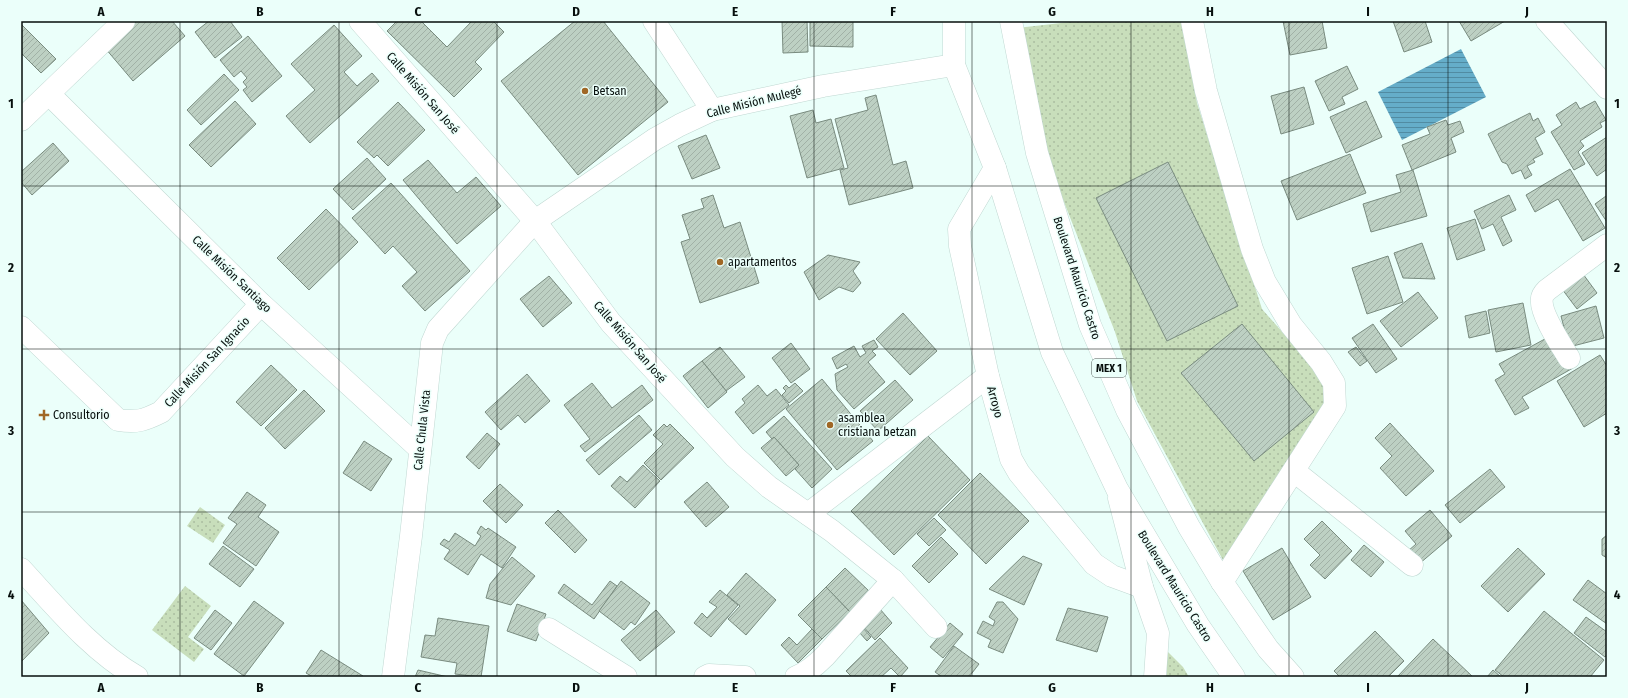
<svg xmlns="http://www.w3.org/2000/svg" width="1628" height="698" viewBox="0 0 1628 698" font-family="'Fira Sans Condensed',sans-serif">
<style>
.grass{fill:url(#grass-dots)}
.water{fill:url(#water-rules)}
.building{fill:url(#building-hatch);stroke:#798b7f}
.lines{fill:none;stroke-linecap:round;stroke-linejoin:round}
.street-casing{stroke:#c0d8d2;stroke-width:23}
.secondary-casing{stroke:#c0d8d2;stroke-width:23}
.primary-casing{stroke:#c0d8d2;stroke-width:23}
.street{stroke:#fff;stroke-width:22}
.secondary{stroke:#fff;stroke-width:22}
.primary{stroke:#fff;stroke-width:22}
.grid{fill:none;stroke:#070f0d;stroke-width:1;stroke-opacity:0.55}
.poi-dot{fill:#a06725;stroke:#ebfffa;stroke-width:1.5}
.labels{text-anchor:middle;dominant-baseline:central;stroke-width:3;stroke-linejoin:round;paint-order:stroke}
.shield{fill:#ebfffa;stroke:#4b5754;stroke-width:1}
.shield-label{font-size:11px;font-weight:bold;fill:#070f0d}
.poi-label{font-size:12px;fill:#070f0d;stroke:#ebfffa;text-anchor:start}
.street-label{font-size:12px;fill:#070f0d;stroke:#ebfffa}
.neatline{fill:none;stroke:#070f0d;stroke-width:1.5}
.grid-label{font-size:13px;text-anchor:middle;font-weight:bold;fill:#070f0d}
</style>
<defs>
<pattern id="grass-dots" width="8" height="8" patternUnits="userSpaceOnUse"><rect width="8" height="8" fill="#c8debb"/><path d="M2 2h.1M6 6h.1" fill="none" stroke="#aabda0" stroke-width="1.8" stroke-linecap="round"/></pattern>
<pattern id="water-rules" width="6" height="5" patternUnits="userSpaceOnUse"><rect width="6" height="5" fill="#65adc9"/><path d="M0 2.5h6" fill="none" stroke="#518ba2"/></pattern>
<pattern id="building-hatch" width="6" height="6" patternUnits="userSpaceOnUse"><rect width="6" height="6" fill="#bdd0c3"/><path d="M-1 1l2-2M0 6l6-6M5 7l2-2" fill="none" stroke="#a1b1a6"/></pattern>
</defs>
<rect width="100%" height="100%" fill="#ebfffa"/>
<g class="grass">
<path d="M1079 21H1183L1197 103 1262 309 1327 383 1329 405 1224 562 1137 401 1115 332 1053 174 1017 28Z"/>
<path d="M200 507 225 525 213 543 187 526Z"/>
<path d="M185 586 211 606 188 637 204 649 194 662 152 630Z"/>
<path d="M1167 651 1183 667 1189 677H1160Z"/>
</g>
<path class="water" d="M1461 49 1486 97 1402 140 1378 92Z"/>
<g class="building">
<path d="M137 21H172L185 36 133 81 105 48Z"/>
<path d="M209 21H230L242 37 215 58 195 32Z"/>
<path d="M397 21H421L447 47 472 21H493L504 32 475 62 482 69 454 97 387 31Z"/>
<path d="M575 21H603L668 102 578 175 501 81Z"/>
<path d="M782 21H807L808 52 783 53Z"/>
<path d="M810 21H853V47L810 46Z"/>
<path d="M1283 21H1322L1327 48 1290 55Z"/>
<path d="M1393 21H1425L1432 42 1404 52Z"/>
<path d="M1459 21H1505L1471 41Z"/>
<path d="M21 24 56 59 41 73 21 53Z"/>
<path d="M334 25 362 56 344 72 357 86 372 73 379 81 310 143 286 116 315 90 291 64Z"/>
<path d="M248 36 282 76 252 102 243 90 247 87 243 82 247 78 241 71 234 77 220 60Z"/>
<path d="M1347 66 1358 89 1342 97 1345 104 1329 111 1315 81Z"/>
<path d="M224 74 239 90 201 125 187 110Z"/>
<path d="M1304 87 1314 124 1281 134 1271 96Z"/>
<path d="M876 95 893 165 906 161 913 188 849 205 840 170 848 168 835 119 868 110 865 98Z"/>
<path d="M235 101 256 124 211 167 189 145Z"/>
<path d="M1366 101 1382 137 1346 153 1330 117Z"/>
<path d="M1595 101 1606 120 1600 123 1602 127 1580 141 1584 146 1578 152 1585 164 1574 170 1551 132 1562 125 1556 115 1576 102 1580 109Z"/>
<path d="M398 102 425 130 388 166 377 155 374 158 357 142Z"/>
<path d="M813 110 816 123 831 119 844 168 807 178 790 116Z"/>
<path d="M1530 113 1533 121 1538 118 1545 132 1535 138 1543 154 1533 159 1535 162 1527 166 1532 175 1525 179 1521 170 1512 174 1507 164 1502 162 1488 134Z"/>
<path d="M1446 120 1448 125 1460 121 1464 132 1451 138 1456 152 1412 170 1402 145 1430 134 1427 127Z"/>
<path d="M706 135 720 168 692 179 678 146Z"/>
<path d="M1607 137V169L1597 176 1582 153Z"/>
<path d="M53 143 69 161 32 195 21 182V172Z"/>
<path d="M1350 154 1366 193 1297 220 1281 181Z"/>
<path d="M367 158 386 179 353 210 333 189Z"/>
<path d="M428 160 457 193 476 177 501 206 457 244 403 180Z"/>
<path d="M1168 162 1238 306 1167 341 1096 198Z"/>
<path d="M1570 169 1605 228 1583 241 1558 199 1535 212 1526 195Z"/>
<path d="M1413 170 1427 216 1371 232 1363 204 1401 192 1396 175Z"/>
<path d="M391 183 470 271 425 311 402 286 417 272 393 246 385 254 352 218Z"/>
<path d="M713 195 724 228 740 222 759 283 700 303 681 242 690 239 682 215 704 208 701 199Z"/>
<path d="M1509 195 1516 210 1501 217 1512 241 1503 246 1493 224 1482 229 1474 211Z"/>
<path d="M1606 196 1607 198V222L1595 204Z"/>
<path d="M326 209 358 242 309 290 277 258Z"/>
<path d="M1475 219 1485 250 1457 260 1447 228Z"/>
<path d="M1422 243 1435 279 1403 278 1394 253Z"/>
<path d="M828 255 860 262 853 271 861 283 853 292 839 287 819 300 804 272Z"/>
<path d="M1388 256 1403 302 1367 314 1352 268Z"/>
<path d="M1583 274 1597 293 1577 309 1562 289Z"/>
<path d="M549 276 572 303 543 327 520 299Z"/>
<path d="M1418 292 1438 318 1401 347 1380 321Z"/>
<path d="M1523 303 1531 345 1496 352 1488 310Z"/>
<path d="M1596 306 1604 338 1569 347 1561 316Z"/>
<path d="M1486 311 1490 333 1469 338 1465 316Z"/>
<path d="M903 313 937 351 910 375 876 339Z"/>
<path d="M1242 324 1314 412 1254 461 1181 373Z"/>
<path d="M1373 324 1397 359 1376 373 1352 338Z"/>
<path d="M1554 334 1573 368 1522 397 1529 408 1515 415 1495 380 1505 374 1499 364Z"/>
<path d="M874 340 878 347 872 351 876 355 868 362 885 382 854 409 837 390 835 374 848 367 846 364 837 369 832 358 854 346 860 357 866 353 862 346Z"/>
<path d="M791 343 810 369 791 383 772 358Z"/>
<path d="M720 347 745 377 726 391 702 361Z"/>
<path d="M1356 347 1367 361 1360 366 1348 352Z"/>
<path d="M1600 355 1607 366V413L1584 427 1557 381Z"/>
<path d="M702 361 727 392 708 408 683 376Z"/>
<path d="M271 365 297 390 261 426 236 402Z"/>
<path d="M527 374 550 401 525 423 518 415 501 430 485 412Z"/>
<path d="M822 379 873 441 837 470 786 409Z"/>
<path d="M895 380 913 400 878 431 860 411Z"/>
<path d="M592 383 612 408 642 385 653 400 585 452 580 446 590 439 564 405Z"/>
<path d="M795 383 803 391 789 403 782 395 786 391 783 388 786 385 789 388Z"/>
<path d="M758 385 767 396 776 389 789 405 753 434 735 412 745 403 742 399Z"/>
<path d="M304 390 325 411 285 449 265 428Z"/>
<path d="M639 415 652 430 599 475 586 460Z"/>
<path d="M784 416 832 469 812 488 795 469 799 465 774 437 772 439 766 432Z"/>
<path d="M1390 423 1434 471 1406 496 1380 468 1392 456 1375 438Z"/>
<path d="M664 424 667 427 670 424 694 448 661 480 644 463 663 444 653 435Z"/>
<path d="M487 433 500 444 479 469 466 457Z"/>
<path d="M928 436 970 480 894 555 851 511Z"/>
<path d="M774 437 799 465 786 476 761 448Z"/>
<path d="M364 441 392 459 371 491 343 473Z"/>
<path d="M643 465 660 481 635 508 611 486 620 476 627 482Z"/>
<path d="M1490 469 1505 487 1460 523 1445 505Z"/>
<path d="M980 473 1029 521 986 564 938 515Z"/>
<path d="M707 482 729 507 706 527 684 502Z"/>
<path d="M500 484 523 505 506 523 483 501Z"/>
<path d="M247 492 266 505 258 517 279 532 256 566 223 543 237 524 228 518Z"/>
<path d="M558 510 587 540 575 553 545 523Z"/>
<path d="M1430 510 1452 536 1419 564 1408 551 1416 544 1405 531Z"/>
<path d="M934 518 946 530 929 546 917 534Z"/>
<path d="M1322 521 1352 551 1325 579 1310 565 1320 555 1304 539Z"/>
<path d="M481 526 486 530 488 528 516 547 502 568 481 554 468 575 444 559 450 550 440 544 444 539 449 542 455 533 475 546 481 536 477 533Z"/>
<path d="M1607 535V558L1602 555V539Z"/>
<path d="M941 537 958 554 929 583 912 566Z"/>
<path d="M1364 545 1384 562 1371 577 1351 560Z"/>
<path d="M223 546 254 569 240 587 209 564Z"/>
<path d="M1282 548 1311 597 1273 620 1243 571Z"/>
<path d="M1518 548 1545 574 1508 612 1481 586Z"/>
<path d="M1023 556 1042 564 1024 605 989 589Z"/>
<path d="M512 557 535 576 511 605 486 598 490 584Z"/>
<path d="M845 568 870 592 850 612 826 587Z"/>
<path d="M746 573 776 600 746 635 728 619 740 606 727 595Z"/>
<path d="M1588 580 1607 594V624L1573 600Z"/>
<path d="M610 581 617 586 594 619 558 593 564 584 592 605Z"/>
<path d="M621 581 650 603 635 625 631 622 624 630 599 611Z"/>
<path d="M826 587 850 612 822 639 798 615Z"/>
<path d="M720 590 738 605 711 637 694 623 702 613 707 618 717 607 709 602Z"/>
<path d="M21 600 49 633 21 662Z"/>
<path d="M254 601 284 623 244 676 214 654Z"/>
<path d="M997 602H1003L1018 619 1003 653 988 647 991 640 977 633 983 621 993 626 995 621 989 617Z"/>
<path d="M517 604 546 614 536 641 507 631Z"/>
<path d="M1068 608 1108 617 1097 652 1056 640Z"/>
<path d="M880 609 892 623 875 640 862 625Z"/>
<path d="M215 610 232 623 211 650 194 638Z"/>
<path d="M656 610 675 632 640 661 621 640Z"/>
<path d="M1544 611 1604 660 1590 677H1504L1495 670Z"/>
<path d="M1586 617 1607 632V654L1605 657 1574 633Z"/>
<path d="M438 618 489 626 481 677 455 674 457 663 421 657 425 635 435 636Z"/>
<path d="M950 623 963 634 943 658 930 647Z"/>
<path d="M863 628 871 637 867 641 859 632Z"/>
<path d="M812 629 822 639 798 663 781 645 789 637 797 645Z"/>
<path d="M1375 631 1404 661 1388 677H1340L1334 671Z"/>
<path d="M880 638 908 668 900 677 891 668 881 677H852L846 671Z"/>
<path d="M1433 639 1473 677H1397Z"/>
<path d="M954 646 979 664 969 677H942L935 672Z"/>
<path d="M321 650 363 676 362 677H313L306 673Z"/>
<path d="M418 670 448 677H415Z"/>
<path d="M1493 670 1501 677H1487Z"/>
</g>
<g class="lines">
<defs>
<g id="street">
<path d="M360 21 535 221 611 323 735 457 769 487 832 531 893 580 936 627"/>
<path d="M654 21 712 110"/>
<path d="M1192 21 1206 91 1252 249 1265 282 1291 325 1321 362 1334 383 1335 406 1222 582"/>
<path d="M1547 21 1607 88"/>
<path d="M49 94 261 304 420 449"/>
<path d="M21 120 124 21"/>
<path d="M995 168 959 229 960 246 988 376 1011 459 1019 473 1094 564 1112 576 1142 587"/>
<path d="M21 327 118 420C137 423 145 420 161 412L261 304"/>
<path d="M1569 358C1561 345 1539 312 1542 298 1542 295 1545 292 1547 290L1607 245"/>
<path d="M1294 471 1412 565"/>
<path d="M1119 498 1142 587 1158 633 1155 677"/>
<path d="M808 514 988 376"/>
<path d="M549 629 626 677"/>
<path d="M393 677 411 536 432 343 438 329 535 221 655 139 680 125 712 110 823 86 954 65"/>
<path d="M705 677 709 675 745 677"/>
<path d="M796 677C807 673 817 664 825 656L893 580"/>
</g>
<path id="secondary" d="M21 569C57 608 91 650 137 677"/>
<g id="primary">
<path d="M954 21V65L995 168 1052 352 1117 489 1198 625 1234 677"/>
<path d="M1011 21 1037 153 1090 325 1127 410 1189 527 1222 582 1268 649 1293 677"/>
</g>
</defs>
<use href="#street" class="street-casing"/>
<use href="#secondary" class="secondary-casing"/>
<use href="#primary" class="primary-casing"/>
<use href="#street" class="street"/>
<use href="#secondary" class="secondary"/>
<use href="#primary" class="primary"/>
</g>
<path class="grid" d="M180 21V677M339 21V677M497 21V677M656 21V677M814 21V677M972 21V677M1131 21V677M1289 21V677M1448 21V677M21 186H1607M21 349H1607M21 512H1607"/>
<g class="poi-dot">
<circle cx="585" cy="91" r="4"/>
<circle cx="720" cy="262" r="4"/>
<path d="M42 409h4v4h4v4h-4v4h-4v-4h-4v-4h4z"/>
<circle cx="830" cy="425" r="4"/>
</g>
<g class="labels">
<rect class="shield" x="1092" y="359" width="34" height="18" rx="3"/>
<g class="shield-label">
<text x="1109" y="368">MEX 1</text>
</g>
<g class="poi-label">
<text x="593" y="91">Betsan</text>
<text x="728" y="262">apartamentos</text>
<text x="53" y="415">Consultorio</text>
<text x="838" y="418">asamblea<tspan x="838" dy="14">cristiana betzan</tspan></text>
</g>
<g class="street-label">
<text transform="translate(423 93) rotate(49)">Calle Misión San José</text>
<text transform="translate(754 102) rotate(-14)">Calle Misión Mulegé</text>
<text transform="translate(232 274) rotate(44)">Calle Misión Santiago</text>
<text transform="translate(1077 278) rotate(72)">Boulevard Mauricio Castro</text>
<text transform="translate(630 342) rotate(49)">Calle Misión San José</text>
<text transform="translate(207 362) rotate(-47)">Calle Misión San Ignacio</text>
<text transform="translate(995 402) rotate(75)">Arroyo</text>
<text transform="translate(422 430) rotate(-84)">Calle Chula Vista</text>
<text transform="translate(1175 586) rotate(58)">Boulevard Mauricio Castro</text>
</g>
</g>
<rect width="1628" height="698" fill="none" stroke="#ebfffa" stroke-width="44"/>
<rect x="22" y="22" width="1584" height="654" class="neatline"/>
<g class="grid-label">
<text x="101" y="16">A</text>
<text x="260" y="16">B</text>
<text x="418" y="16">C</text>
<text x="576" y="16">D</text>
<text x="735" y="16">E</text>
<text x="893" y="16">F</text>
<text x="1052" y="16">G</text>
<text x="1210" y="16">H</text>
<text x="1368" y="16">I</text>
<text x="1527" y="16">J</text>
<text x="11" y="108">1</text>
<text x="1617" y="108">1</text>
<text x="11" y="272">2</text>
<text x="1617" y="272">2</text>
<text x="11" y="435">3</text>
<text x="1617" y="435">3</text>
<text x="11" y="599">4</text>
<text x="1617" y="599">4</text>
<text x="101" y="692">A</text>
<text x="260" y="692">B</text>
<text x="418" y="692">C</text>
<text x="576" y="692">D</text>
<text x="735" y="692">E</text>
<text x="893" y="692">F</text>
<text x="1052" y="692">G</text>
<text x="1210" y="692">H</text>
<text x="1368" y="692">I</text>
<text x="1527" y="692">J</text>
</g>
</svg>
